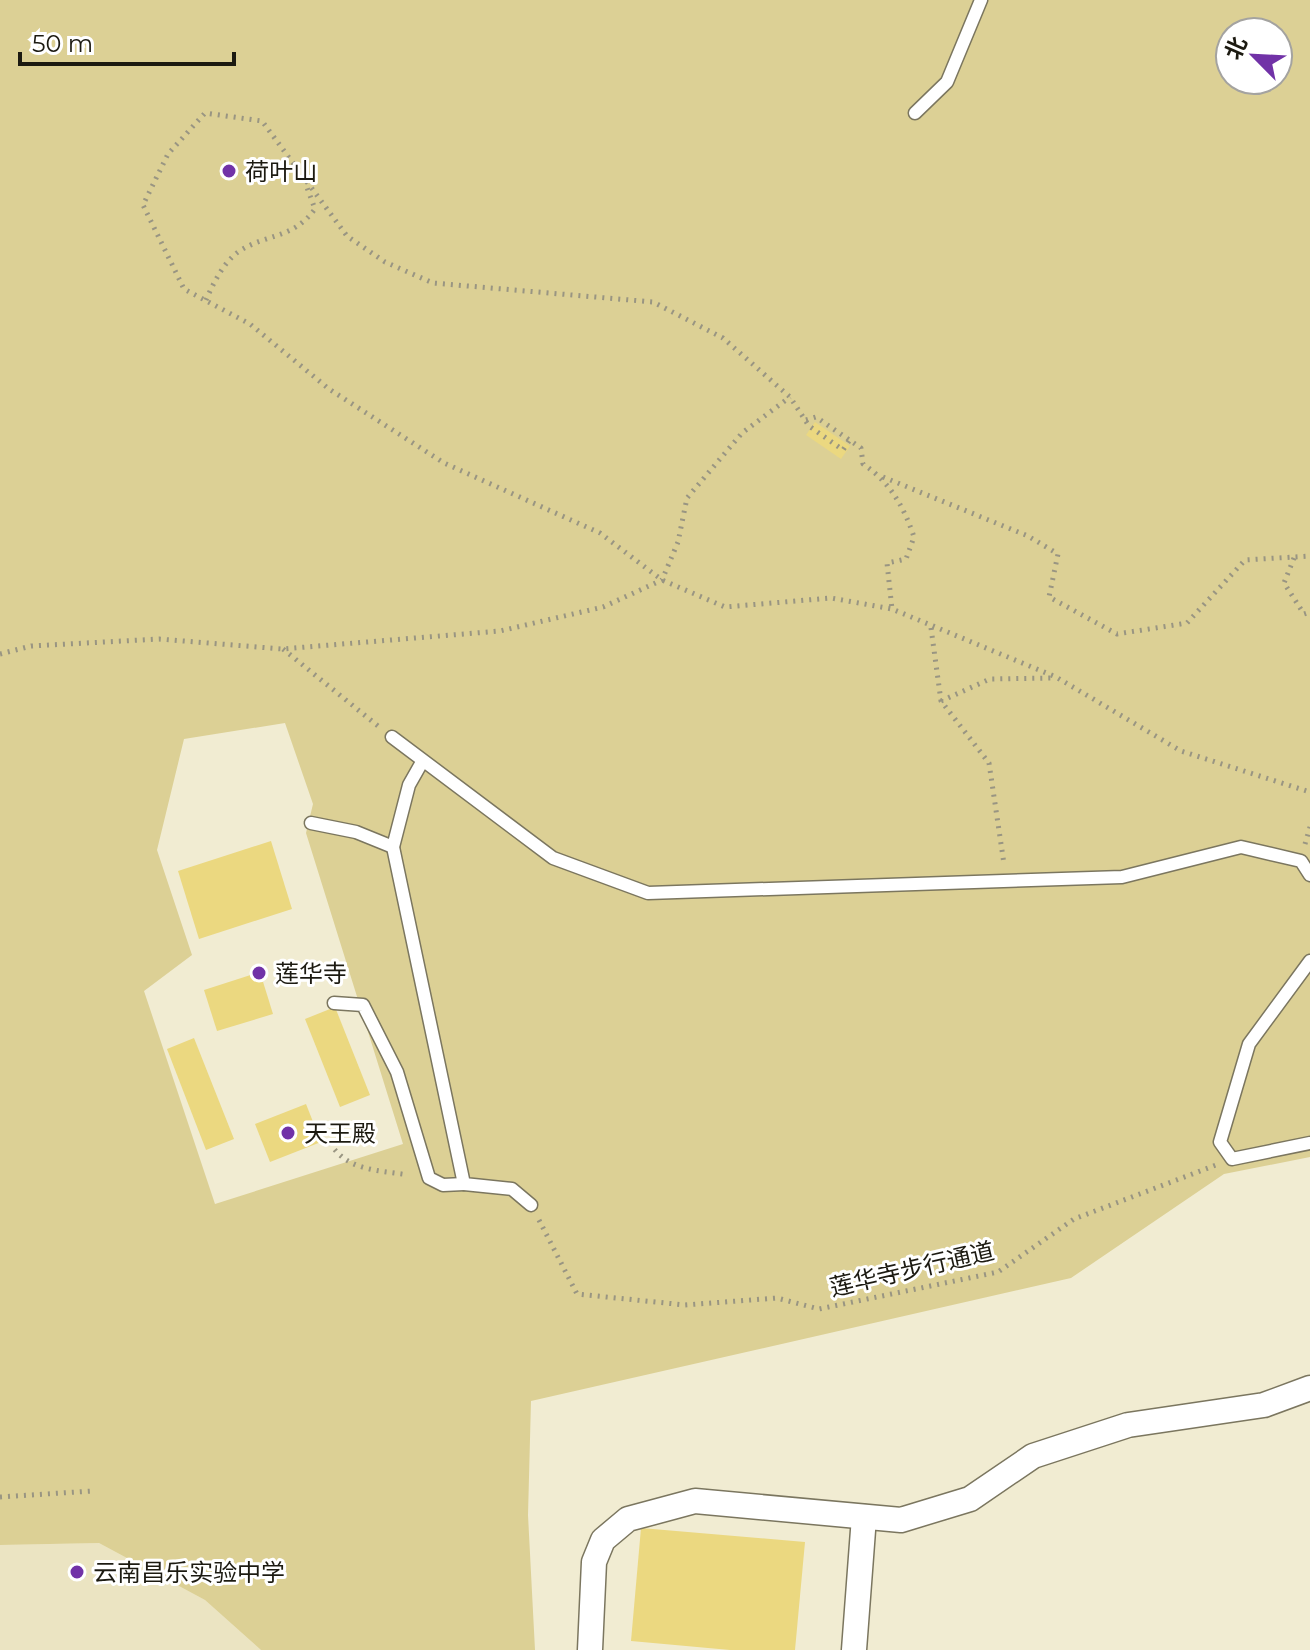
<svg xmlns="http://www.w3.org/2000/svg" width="1310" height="1650" viewBox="0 0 1310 1650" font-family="Montserrat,'Noto Sans SC',sans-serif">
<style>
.built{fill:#ebe4c2}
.green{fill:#dcd095;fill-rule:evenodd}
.building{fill:#ebd880}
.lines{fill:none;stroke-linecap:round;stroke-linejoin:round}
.service-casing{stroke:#7b765f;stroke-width:15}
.minor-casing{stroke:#7b765f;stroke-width:27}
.path{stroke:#999582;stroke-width:5;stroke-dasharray:2 6;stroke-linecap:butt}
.service{stroke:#fff;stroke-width:12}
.minor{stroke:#fff;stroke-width:24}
.poi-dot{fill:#7132a7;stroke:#fff;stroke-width:3}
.labels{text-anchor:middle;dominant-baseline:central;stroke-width:6;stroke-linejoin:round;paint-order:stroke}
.poi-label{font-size:24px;fill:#1c1a11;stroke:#fff;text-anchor:start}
.street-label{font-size:24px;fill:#1c1a11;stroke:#fff}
</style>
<rect width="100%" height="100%" fill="#f1ecd2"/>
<path class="built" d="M99 1543 205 1600 261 1650H0V1545Z"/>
<path class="green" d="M0 0H1310V1157L1224 1174 1071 1278 531 1401 528 1515 535 1650H261L205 1600 99 1543 0 1545ZM1230 32H1278V80H1230ZM285 723 313 804 306 833 403 1144 215 1204 144 991 192 955 157 850 184 739Z"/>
<g class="building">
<path d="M815 422 850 446 841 459 806 435Z"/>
<path d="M271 841 292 909 199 939 178 871Z"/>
<path d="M260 972 273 1014 217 1031 204 990Z"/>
<path d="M335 1007 370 1095 340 1107 305 1019Z"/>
<path d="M194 1038 234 1139 206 1150 167 1049Z"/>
<path d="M306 1104 321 1142 270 1162 255 1124Z"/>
<path d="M641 1528 805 1542 795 1650H730L631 1641Z"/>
</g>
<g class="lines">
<defs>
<g id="service">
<path d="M915 113 947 82 981 0"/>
<path d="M392 737 553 858 648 893 1122 877 1241 847 1301 861 1310 875"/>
<path d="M422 762 409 785 393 847 464 1184 512 1189 531 1205"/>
<path d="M311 823 356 832 393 847"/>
<path d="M1310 961 1249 1044 1220 1142 1232 1159 1310 1143"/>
<path d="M334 1003 363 1005 397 1072 429 1178 443 1185 464 1184"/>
</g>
<g id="minor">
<path d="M590 1650 594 1562 603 1540 628 1519 695 1501 901 1520 970 1499 1033 1456 1128 1425 1264 1405 1310 1388"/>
<path d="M854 1650 864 1517"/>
</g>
</defs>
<use href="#service" class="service-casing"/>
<use href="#minor" class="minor-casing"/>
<g class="path">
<path d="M206 300C213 284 223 263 238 252 266 233 292 240 315 209L306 185"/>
<path d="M806 420 816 417 861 448 863 464C890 482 904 507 914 537L906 559 887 563 892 609"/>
<path d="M849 441 843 450 809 426 790 397 723 338 653 302 433 283 385 262 347 236 262 121 205 113 168 154 143 205 184 289 250 324 329 389 444 463 600 533 662 580 725 607 831 598 892 609 1056 677 1181 751 1310 792"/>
<path d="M883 477 1028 536 1058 554 1049 597 1117 634 1187 623 1245 560 1310 556"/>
<path d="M1294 558 1284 583 1304 614 1310 612"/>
<path d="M931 628 941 701 989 763 1004 864"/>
<path d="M283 649 378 726"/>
<path d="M0 654 31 646 159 639 282 649 500 631 603 607 662 580 678 542 687 498 742 433 790 397"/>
<path d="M941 701 990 679 1051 678"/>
<path d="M1305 844 1310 827"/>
<path d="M330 1143C347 1171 378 1170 408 1175"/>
<path d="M539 1220 577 1294 685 1305 777 1298 819 1309 998 1272 1074 1219 1216 1165"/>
<path d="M0 1497 92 1491"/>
</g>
<use href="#service" class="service"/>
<use href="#minor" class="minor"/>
</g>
<g class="poi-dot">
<circle cx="229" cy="171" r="8"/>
<circle cx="259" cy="973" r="8"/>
<circle cx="288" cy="1133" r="8"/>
<circle cx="77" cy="1572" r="8"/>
</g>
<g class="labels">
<g class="poi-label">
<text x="245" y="171">荷叶山</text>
<text x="275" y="973">莲华寺</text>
<text x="304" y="1133">天王殿</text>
<text x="93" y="1572">云南昌乐实验中学</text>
</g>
<g class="street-label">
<text transform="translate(912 1269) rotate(-13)">莲华寺步行通道</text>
</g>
</g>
<g transform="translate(1254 56) rotate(294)"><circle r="38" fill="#ffffff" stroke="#a4a3a0" stroke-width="2"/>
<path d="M0-6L14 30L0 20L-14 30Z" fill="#7132a7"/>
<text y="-12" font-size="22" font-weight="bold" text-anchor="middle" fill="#1c1a11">北</text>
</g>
<path d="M20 52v12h214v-12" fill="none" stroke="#1c1a11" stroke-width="4"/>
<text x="32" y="52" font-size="24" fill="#1c1a11" stroke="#ffffff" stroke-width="6" paint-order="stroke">50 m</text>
</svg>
